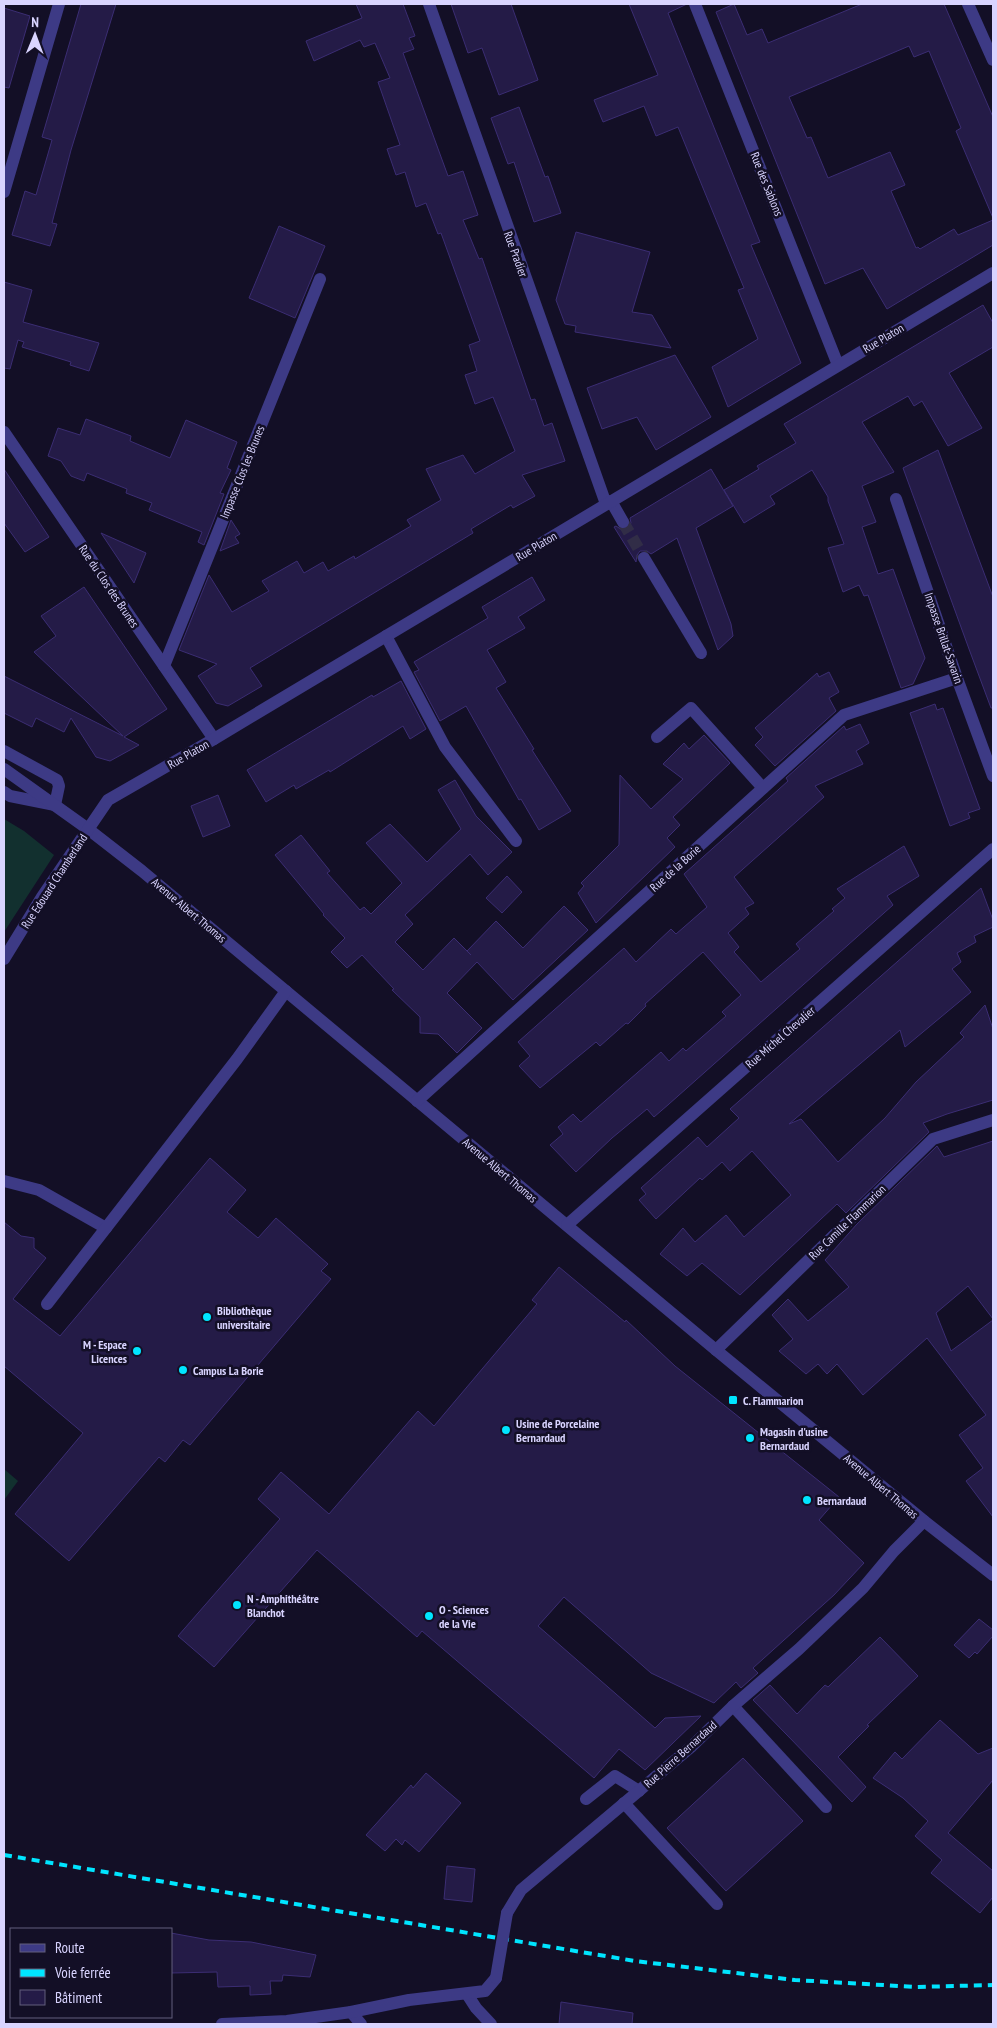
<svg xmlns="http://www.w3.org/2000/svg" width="997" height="2028" viewBox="0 0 997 2028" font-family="'PT Sans Narrow',sans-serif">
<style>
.green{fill:#12302f}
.building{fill:#241b47;stroke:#3b2d73}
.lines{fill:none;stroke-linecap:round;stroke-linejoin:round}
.minor-tunnel{stroke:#312d47;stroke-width:12;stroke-dasharray:12 6;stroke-linecap:butt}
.minor{stroke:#3d3a85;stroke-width:12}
.rail{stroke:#00e5ff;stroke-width:4;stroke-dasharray:8 6;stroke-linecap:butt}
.minor-bridge{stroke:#3d3a85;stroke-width:12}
.poi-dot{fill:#00e5ff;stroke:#130f26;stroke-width:2}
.labels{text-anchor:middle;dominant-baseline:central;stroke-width:5;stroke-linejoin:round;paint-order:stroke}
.street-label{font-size:12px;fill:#d9d4ff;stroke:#130f26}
.poi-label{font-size:12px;font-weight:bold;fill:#d9d4ff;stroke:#130f26;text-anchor:start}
</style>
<rect width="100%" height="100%" fill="#130f26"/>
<g class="green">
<path d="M4 819 24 831 54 855 4 932Z"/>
<path d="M4 1469 18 1481 4 1500Z"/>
</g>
<g class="building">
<path d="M81 4H116L71 150 52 223 57 224 50 246 12 235 25 191 36 195 52 140 42 137Z"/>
<path d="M356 4H403L415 36 409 38 414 49 403 53 448 176 463 171 478 215 463 220 479 259 482 258 531 400 535 399 544 426 552 423 565 461 522 475 535 496 513 508 511 505 471 529 473 533 250 668 262 686 228 706 216 703 198 676 217 664 179 650 209 575 232 612 269 591 262 581 297 561 304 573 323 562 328 571 354 556 355 559 411 526 407 520 441 500 426 469 463 455 475 474 515 451 493 397 475 404 465 375 477 371 469 345 480 341 441 233 438 234 426 203 416 207 405 172 396 175 387 149 400 145 378 82 390 78 375 43 364 47 360 40 314 61 306 41 362 18Z"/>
<path d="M451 4H511L538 80 499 95 482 48 468 53Z"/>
<path d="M629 4H687L668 13 760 242 751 245 801 363 728 407 712 367 758 339 738 290 744 288 678 127 656 136 644 106 603 122 594 100 658 75Z"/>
<path d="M734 4 747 35 762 29 768 43 862 4H944L993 117V218L956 131 961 128 929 51 914 57 909 46 789 97 807 138 811 137 828 178 890 152 905 185 891 191 916 248 918 247 920 249 954 229 958 235 993 220V245L887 309 863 268 825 284 716 12Z"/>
<path d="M4 8 30 16 9 88 4 87Z"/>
<path d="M519 107 545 177 548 176 561 213 534 222 514 162 508 164 491 118Z"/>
<path d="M279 226 325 246 295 318 249 298Z"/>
<path d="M576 232 650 252 632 312 652 315 671 348 575 332 576 326 565 324 556 300Z"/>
<path d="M4 282 32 290 23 322 99 343 89 371 70 365 71 362 22 347 24 342 18 340 10 369 4 368Z"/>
<path d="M983 305 993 323V347L949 373 982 428 948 446 922 401 914 406 908 396 862 422 894 472 862 486 876 522 862 527 878 574 893 569 925 658 913 684 901 688 868 595 864 596 859 585 843 592 828 548 844 544 828 501V497L812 470 770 496 775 504 744 523 724 490 759 469 757 466 796 443 784 424Z"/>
<path d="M675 355 711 417 656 450 637 417 602 429 587 388Z"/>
<path d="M86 419 131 436 130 441 170 458 186 420 237 442 227 468 231 470 220 493 224 494 204 545 198 542 202 532 149 510 152 503 126 493 127 489 87 473 84 481 71 476 61 461 48 456 58 428 80 435Z"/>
<path d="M938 450 993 597V708H991L969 649 903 468Z"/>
<path d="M4 469 49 537 25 552 4 523Z"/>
<path d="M711 469 733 506 696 528 731 624 733 636 718 650 677 538 651 554 647 551H640L637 555 636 562 614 527 616 526 622 530 627 529 631 523 630 518Z"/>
<path d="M231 520 240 534 235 537 239 543 220 551Z"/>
<path d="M101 533 146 553 134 583 119 560Z"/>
<path d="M532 577 545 600 518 617 525 628 487 650 506 682 496 688 534 749 532 750 571 811 539 830 521 799 519 800 466 706 440 721 414 672 419 670 414 662 488 618 482 607Z"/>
<path d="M84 587 167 709 124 737 139 745 110 761 96 757 71 718 64 732 36 718 32 727 4 713V676L123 736 34 652 56 636 41 616Z"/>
<path d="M829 672 839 692 829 698 836 711 775 766 755 745 763 737 755 728 817 673 819 677Z"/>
<path d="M401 681 426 729 410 739 403 726 330 772 329 770 296 789 294 785 266 802 247 770 372 695 373 697Z"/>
<path d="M935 704 937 710 943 708 980 809 968 813 970 818 950 826 910 713Z"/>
<path d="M860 724 869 743 856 751 863 764 815 786 824 797 734 877 754 903 745 908 749 914 728 933 739 947 734 952 761 982 800 949 796 944 834 911 832 909 845 898 837 889 904 846 919 876 887 896 893 905 669 1104 654 1117 647 1109 612 1138 576 1172 550 1145 563 1134 558 1127 573 1114 581 1122 661 1052 669 1061 683 1048 686 1051 726 1016 722 1012 741 995 703 952 645 1004 646 1006 628 1024 626 1023 600 1046 596 1042 540 1088 519 1066 530 1056 518 1042 624 948 636 962 671 929 676 934 707 907 684 874 788 781 786 778 844 726 846 730Z"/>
<path d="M704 735 730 763 673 817 680 825 667 838 675 847 596 923 578 893 584 886 581 883 619 845 620 775 651 809 683 779 663 764 684 743 689 749Z"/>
<path d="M455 780 476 816 512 852 488 875 470 854 405 915 413 924 395 942 423 970 454 938 471 955 467 951 496 921 523 948 564 906 588 930 513 1000 477 962 447 993 482 1028 457 1053 438 1034 420 1033V1017L392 990 394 989 362 955 347 968 331 952 345 938 323 915 324 914 275 855 301 835 330 871 327 873 360 910 364 907 371 914 402 883 366 843 390 824 427 862 461 829 438 790Z"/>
<path d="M218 795 230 826 203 837 191 806Z"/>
<path d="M507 876 522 892 502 913 486 898Z"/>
<path d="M981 888 993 920V927L974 936 976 942 957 953 961 962 952 969 971 992 905 1047 900 1030 789 1124 801 1119 838 1162 885 1118 916 1082 964 1037 960 1033 985 1005 993 1029V1100L947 1114 923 1123 929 1132 846 1213 837 1204 740 1295 702 1263 687 1276 660 1254 683 1228 695 1242 726 1215 744 1237 791 1195 752 1151 730 1171 722 1162 702 1180 700 1178 656 1219 639 1200 646 1194 641 1188 698 1137 707 1147 739 1118 730 1109Z"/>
<path d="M993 1141V1319L968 1286 936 1313 951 1351 993 1320V1517L966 1481 983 1468 959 1435 986 1415 927 1338 863 1395 837 1364 827 1374 818 1364 806 1374 779 1351 793 1339 772 1315 788 1299 808 1321 849 1287 825 1260 857 1224 937 1146 944 1157Z"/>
<path d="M210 1158 246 1190 227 1212 258 1238 276 1218 328 1264 321 1271 331 1279 190 1445 183 1440 165 1462 159 1457 69 1561 15 1514 83 1433 4 1366V1222L21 1236 34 1238V1248L46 1258 13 1299 60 1336Z"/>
<path d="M559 1267 625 1322 626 1320 675 1366 839 1497 819 1520 864 1563 834 1595 753 1668 758 1673 741 1688 736 1682 714 1703 651 1673 564 1597 538 1626 655 1728 665 1718 701 1716 645 1770 619 1749 594 1778 422 1631 417 1637 317 1550 214 1667 178 1636 280 1519 258 1499 281 1472 329 1514 418 1411 434 1426 537 1304 532 1300Z"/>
<path d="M979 1619 993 1630V1636L977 1654 975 1652 969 1658 954 1645Z"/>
<path d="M880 1637 918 1676 867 1725 869 1726 838 1757 866 1787 852 1802 753 1700 770 1685 797 1714 825 1685 828 1687Z"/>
<path d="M940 1720 978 1754 993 1748V1780L948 1833 993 1871V1897L980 1913 931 1873 942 1860 915 1836 928 1821 903 1798 873 1778 895 1752 902 1759Z"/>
<path d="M743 1758 803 1821 726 1891 667 1828Z"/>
<path d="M426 1773 461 1803 419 1852 405 1840 402 1845 396 1839 385 1851 366 1835 411 1785 413 1788Z"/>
<path d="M447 1866 475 1869 472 1902 444 1899Z"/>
<path d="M171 1933 209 1940 251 1942 316 1955 310 1977 283 1975 282 1981H270L271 1994 250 1995V1986L218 1987 217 1972 171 1973Z"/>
<path d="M561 2002 633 2013 632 2024H559Z"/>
</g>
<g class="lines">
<path class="minor-tunnel" d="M623 522 644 558"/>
<g class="minor">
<path d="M429 4 606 504"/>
<path d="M695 4 838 365"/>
<path d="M968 4 993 60"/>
<path d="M4 192 59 4"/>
<path d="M4 432 214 739"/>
<path d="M896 499 957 678 993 776"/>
<path d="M611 501 623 522"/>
<path d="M644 558 701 653"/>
<path d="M386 636 445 747 516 841"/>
<path d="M164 666 320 279"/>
<path d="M657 737 691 708 763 788"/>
<path d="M4 751 57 780 59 786 55 805 10 796 4 792"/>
<path d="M4 769 88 829 142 871 716 1350 924 1521 993 1575"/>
<path d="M4 959 42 897 108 800 214 739 993 273"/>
<path d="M417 1101 844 715 957 678"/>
<path d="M4 1181 39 1190 106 1228"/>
<path d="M567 1225 993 849"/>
<path d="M47 1304 237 1059 286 991"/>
<path d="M716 1350 933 1139 993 1120"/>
<path d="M733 1706 826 1807"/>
<path d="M586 1799 615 1776 639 1791"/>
<path d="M624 1803 717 1904"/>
<path d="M507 1913 521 1890 691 1747 733 1706 799 1649 863 1588 894 1551 924 1521"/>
<path d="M467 1994 476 2008 491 2024"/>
<path d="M351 2012 361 2024"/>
<path d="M222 2024 287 2021 351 2012 409 2000 485 1991 496 1978"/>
</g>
<path class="rail" d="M4 1855 635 1961 795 1980 917 1987 993 1985"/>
<path class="minor-bridge" d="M496 1978 507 1913"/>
</g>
<g class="poi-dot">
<circle cx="207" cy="1317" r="5"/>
<circle cx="137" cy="1351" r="5"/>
<circle cx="183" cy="1370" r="5"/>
<rect x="728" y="1395" width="10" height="10" rx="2.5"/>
<circle cx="506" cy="1430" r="5"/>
<circle cx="750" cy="1438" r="5"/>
<circle cx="807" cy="1500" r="5"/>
<circle cx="237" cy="1605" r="5"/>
<circle cx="429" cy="1616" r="5"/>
</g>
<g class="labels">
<g class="street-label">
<text transform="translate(767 184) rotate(68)">Rue des Sablons</text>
<text transform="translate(516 254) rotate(70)">Rue Pradier</text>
<text transform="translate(883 338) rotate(-31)">Rue Platon</text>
<text transform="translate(242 472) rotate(-68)">Impasse Clos les Brunes</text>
<text transform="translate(536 546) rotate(-31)">Rue Platon</text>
<text transform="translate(109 586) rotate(56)">Rue du Clos des Brunes</text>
<text transform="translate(944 638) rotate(71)">Impasse Brillat-Savarin</text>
<text transform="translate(188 754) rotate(-30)">Rue Platon</text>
<text transform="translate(675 868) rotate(-42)">Rue de la Borie</text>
<text transform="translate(54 881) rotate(-57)">Rue Edouard Chamberland</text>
<text transform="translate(189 910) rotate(40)">Avenue Albert Thomas</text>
<text transform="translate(780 1037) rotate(-41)">Rue Michel Chevalier</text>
<text transform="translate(500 1170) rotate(40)">Avenue Albert Thomas</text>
<text transform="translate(847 1222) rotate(-44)">Rue Camille Flammarion</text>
<text transform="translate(881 1486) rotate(40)">Avenue Albert Thomas</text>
<text transform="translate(680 1754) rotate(-42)">Rue Pierre Bernardaud</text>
</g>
<g class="poi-label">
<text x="217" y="1310">Bibliothèque<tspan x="217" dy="14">universitaire</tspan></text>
<text x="127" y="1344" text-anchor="end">M - Espace<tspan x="127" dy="14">Licences</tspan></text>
<text x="193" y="1370">Campus La Borie</text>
<text x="743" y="1400">C. Flammarion</text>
<text x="516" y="1423">Usine de Porcelaine<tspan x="516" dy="14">Bernardaud</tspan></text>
<text x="760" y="1431">Magasin d'usine<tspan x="760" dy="14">Bernardaud</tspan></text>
<text x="817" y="1500">Bernardaud</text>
<text x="247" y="1598">N - Amphithéâtre<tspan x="247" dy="14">Blanchot</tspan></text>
<text x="439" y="1609">O - Sciences<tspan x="439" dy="14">de la Vie</tspan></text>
</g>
</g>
<rect width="997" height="2028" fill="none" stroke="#d9d4ff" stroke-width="10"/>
<rect x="10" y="1928" width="162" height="90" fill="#130f26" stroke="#625e7d"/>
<rect x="20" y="1944" width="25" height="8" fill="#3d3a85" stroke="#625e7d"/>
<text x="55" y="1953" font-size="15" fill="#d9d4ff">Route</text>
<rect x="20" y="1969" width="25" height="8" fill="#00e5ff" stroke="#625e7d"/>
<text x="55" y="1978" font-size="15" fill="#d9d4ff">Voie ferrée</text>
<rect x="20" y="1990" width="25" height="15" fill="#241b47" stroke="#625e7d"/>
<text x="55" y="2003" font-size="15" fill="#d9d4ff">Bâtiment</text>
<g transform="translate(35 35) rotate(1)" stroke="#130f26" stroke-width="4" paint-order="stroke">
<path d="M0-4L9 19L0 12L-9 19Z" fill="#d9d4ff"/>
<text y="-8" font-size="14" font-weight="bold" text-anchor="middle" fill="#d9d4ff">N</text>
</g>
</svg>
